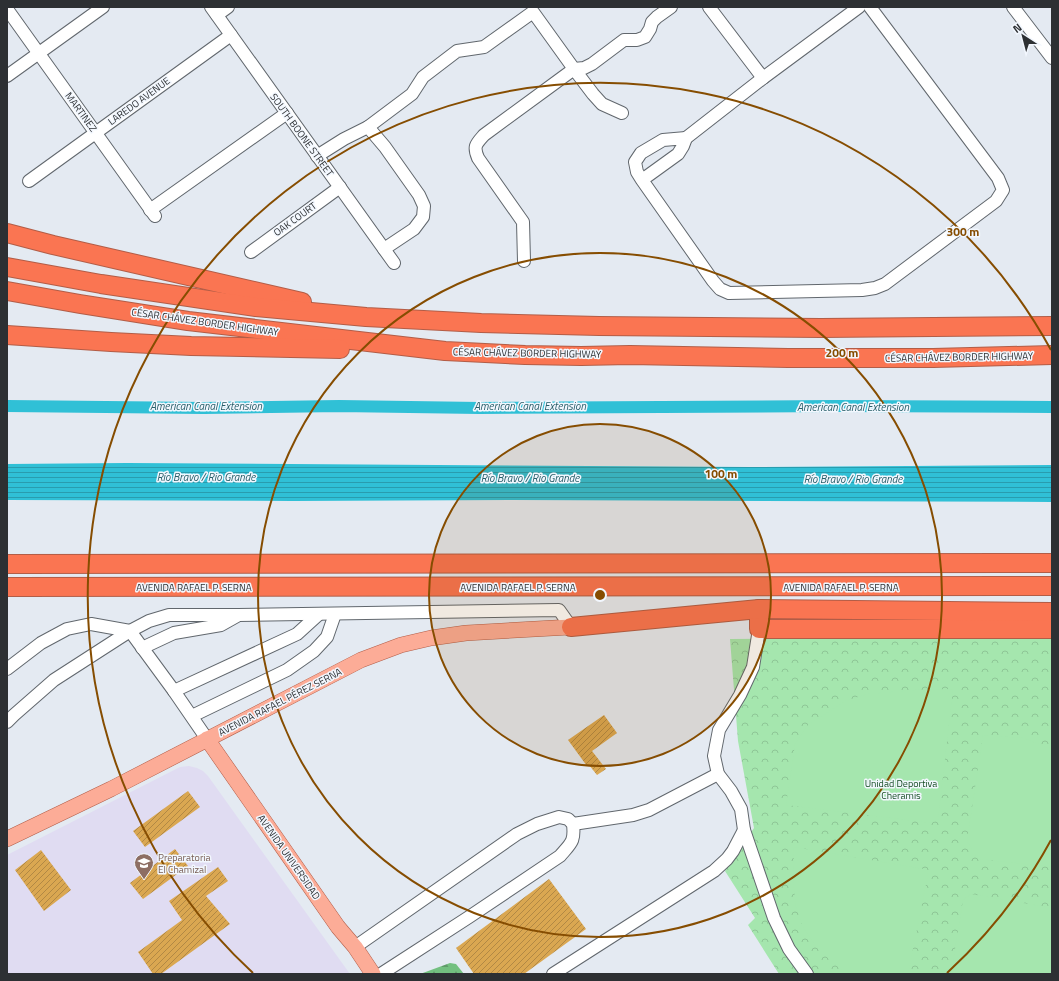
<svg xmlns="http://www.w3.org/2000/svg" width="1059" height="981" viewBox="0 0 1059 981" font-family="'Titillium Web',sans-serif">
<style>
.education{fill:#e0dcf2}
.forest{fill:url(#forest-firs)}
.park{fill:url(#park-crowns)}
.pitch{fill:#a5e6ae}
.water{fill:url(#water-rules)}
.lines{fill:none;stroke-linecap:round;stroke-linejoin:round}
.canal{stroke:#30c0d6;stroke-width:12}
.building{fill:url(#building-hatch)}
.minor-casing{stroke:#61676d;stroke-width:14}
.major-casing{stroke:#b25d47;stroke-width:16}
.highway-casing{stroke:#b25d47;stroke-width:20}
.minor{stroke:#fff;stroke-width:12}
.major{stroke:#fcac97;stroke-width:15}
.highway{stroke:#fa7552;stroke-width:18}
.ring{fill:none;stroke:#864d01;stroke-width:2}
.labels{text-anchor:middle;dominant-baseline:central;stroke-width:3;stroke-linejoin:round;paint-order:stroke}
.street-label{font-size:10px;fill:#2d3033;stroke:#f2f7fe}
.park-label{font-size:10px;fill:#154c23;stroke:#f2f7fe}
.education-label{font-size:10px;fill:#785e54;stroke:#f2f7fe;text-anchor:start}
.water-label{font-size:11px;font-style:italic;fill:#285f69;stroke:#f2f7fe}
.centre{fill:#864d01;stroke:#f2f7fe;stroke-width:2}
.ring-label{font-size:12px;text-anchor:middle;font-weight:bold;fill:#864d01;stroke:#f2f7fe;stroke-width:3;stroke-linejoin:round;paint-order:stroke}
</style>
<defs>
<pattern id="forest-firs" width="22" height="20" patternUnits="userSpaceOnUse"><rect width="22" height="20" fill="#73c080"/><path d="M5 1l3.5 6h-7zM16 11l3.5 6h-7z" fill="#5f9c69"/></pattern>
<pattern id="park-crowns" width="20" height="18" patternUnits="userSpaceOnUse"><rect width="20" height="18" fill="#a5e6ae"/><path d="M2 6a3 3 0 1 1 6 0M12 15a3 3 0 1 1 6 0" fill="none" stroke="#8ec696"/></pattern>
<pattern id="water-rules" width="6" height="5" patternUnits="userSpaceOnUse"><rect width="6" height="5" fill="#30c0d6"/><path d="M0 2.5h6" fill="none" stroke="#299cae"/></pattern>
<pattern id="building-hatch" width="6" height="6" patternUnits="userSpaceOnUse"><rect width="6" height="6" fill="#daa751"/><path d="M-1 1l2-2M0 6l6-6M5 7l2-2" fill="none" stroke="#b18844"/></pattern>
</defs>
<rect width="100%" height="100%" fill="#e4eaf2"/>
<path class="education" d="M189 766 197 768 203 771 208 776 350 974H7V855L180 767Z"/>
<path class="forest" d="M450 963 456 964 464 974H420Z"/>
<path class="park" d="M1052 637V974H779L748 925 755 918 725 871 754 828 738 741 730 639Z"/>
<g class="pitch">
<path d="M953 689 938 820 931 823 786 805 795 744 807 726 845 701 868 694 914 690Z"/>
<path d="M983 735 1023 738 1052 749V867L978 859 967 841Z"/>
<path d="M794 847 924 869 928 874 908 974H847L830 960 815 945 803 927 796 907 793 879Z"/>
<path d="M971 894 1052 908V974H951L963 900Z"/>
</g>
<path class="water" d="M127 463 749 467 1052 465V502L514 500 292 501 7 500V464Z"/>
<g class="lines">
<path class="canal" d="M7 406 204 408 339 406 480 408 835 406 1052 407"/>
</g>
<g class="building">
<path d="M604 715 617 733 592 751 606 769 597 775 589 765 587 766 568 740Z"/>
<path d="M188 791 200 807 145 847 133 831Z"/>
<path d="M175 849 188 866 143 899 130 883Z"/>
<path d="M41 850 71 890 44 911 15 870Z"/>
<path d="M218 867 228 881 206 896 230 924 161 974H153L138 952 182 920 169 901Z"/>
<path d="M549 879 586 929 524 974H474L456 948Z"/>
</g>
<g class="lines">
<defs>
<g id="minor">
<path d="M211 7 394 263"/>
<path d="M709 7 763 78"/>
<path d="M1013 7 1052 58"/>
<path d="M7 9 155 216"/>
<path d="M217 15 228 7"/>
<path d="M7 76 103 7"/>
<path d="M368 127 412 94 423 77 457 51 484 47 533 12 574 69 584 68 592 64 624 40H637L645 37 650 29 652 22 657 17 671 7"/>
<path d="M686 138 763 78 859 7"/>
<path d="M317 156 344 139 368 127 385 147 419 195 424 206 423 217 414 229 384 249"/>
<path d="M642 180 678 154 683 146 686 138 663 140 641 153 635 162 637 172 642 180 713 281 720 289 729 293 862 290 875 288 885 284 996 201 1003 190 998 178 870 7"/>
<path d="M29 181 231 35"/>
<path d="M150 210 287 113"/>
<path d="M251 252 340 187"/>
<path d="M524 261 523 222 478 158C473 146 476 144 484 135L574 69 593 94 602 104 622 113"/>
<path d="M759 629 753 667 740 695 719 730 714 756 718 774 731 791 741 809 744 830 774 918 789 949 807 974"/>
<path d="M142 648 174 633 221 625 237 616"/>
<path d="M7 669 41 643 67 629 91 624 130 631 174 691 207 739"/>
<path d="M174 691 297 634 319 614"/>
<path d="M192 716 287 670 314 651 327 637 335 614"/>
<path d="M7 722 14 715 54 680 130 631 149 621 169 615H238L559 610 571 627"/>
<path d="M573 824 633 815 649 810 718 774"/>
<path d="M355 947 517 834 537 824 559 817 568 819 573 824C575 842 571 843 560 856L469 917 381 974"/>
<path d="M553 974 714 871 727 859 733 851 744 830"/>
</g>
<g id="major">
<path d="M207 739 338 927 355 947 373 974"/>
<path d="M7 839 111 789 361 660 401 645 431 638 466 633 571 627"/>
</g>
<g id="highway">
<path d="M7 233 53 245 302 302"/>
<path d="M7 267 101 284 256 307 366 317 481 323 599 326 821 328 1052 326"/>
<path d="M7 291 80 304 188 321 445 351 525 355 581 356 630 355 788 358H933L1052 355"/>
<path d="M7 335 111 342 191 346 340 349"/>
<path d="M7 564 1052 563"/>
<path d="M7 587 1052 586"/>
<path d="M759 609V629H1052"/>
<path d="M571 627 759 609 1052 612"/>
</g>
</defs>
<use href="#minor" class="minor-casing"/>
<use href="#major" class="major-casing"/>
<use href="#highway" class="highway-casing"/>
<use href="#minor" class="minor"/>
<use href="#major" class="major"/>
<use href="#highway" class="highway"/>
</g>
<circle cx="600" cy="595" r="171" fill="#864d01" fill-opacity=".12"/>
<g class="ring">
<circle cx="600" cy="595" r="171"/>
<circle cx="600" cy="595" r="342"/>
<path d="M1051 840A513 513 0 0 1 947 973M253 973A513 513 0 1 1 1051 350"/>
</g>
<defs>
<symbol id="school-pin" viewBox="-11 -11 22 30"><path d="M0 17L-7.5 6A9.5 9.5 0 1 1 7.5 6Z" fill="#8d6e63" stroke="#f2f7fe"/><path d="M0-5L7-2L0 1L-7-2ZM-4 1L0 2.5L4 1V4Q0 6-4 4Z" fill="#fff"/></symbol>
</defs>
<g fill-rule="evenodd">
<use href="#school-pin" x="133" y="852" width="22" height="30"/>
</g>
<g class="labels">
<g class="street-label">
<text transform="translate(139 101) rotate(-36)">LAREDO AVENUE</text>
<text transform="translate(81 112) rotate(54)">MARTINEZ</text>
<text transform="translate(302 135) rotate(54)">SOUTH BOONE STREET</text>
<text transform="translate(295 219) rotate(-36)">OAK COURT</text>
<text transform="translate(205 322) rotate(8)">CÉSAR CHÁVEZ BORDER HIGHWAY</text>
<text transform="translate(527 353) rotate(1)">CÉSAR CHÁVEZ BORDER HIGHWAY</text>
<text transform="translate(959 357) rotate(-1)">CÉSAR CHÁVEZ BORDER HIGHWAY</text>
<text x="194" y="587">AVENIDA RAFAEL P. SERNA</text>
<text x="518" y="587">AVENIDA RAFAEL P. SERNA</text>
<text x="841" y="587">AVENIDA RAFAEL P. SERNA</text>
<text transform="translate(280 702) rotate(-27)">AVENIDA RAFAEL PÉREZ SERNA</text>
<text transform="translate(289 857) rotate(55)">AVENIDA UNIVERSIDAD</text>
</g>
<g class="park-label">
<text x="901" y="783">Unidad Deportiva<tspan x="901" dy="12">Cheramis</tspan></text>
</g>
<g class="education-label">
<text x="158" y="857">Preparatoria<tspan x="158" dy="12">El Chamizal</tspan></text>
</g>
<g class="water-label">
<text x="206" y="406">American Canal Extension</text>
<text x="530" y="406">American Canal Extension</text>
<text x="853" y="407">American Canal Extension</text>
<text x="206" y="477">Río Bravo / Rio Grande</text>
<text x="530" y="478">Río Bravo / Rio Grande</text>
<text x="853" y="479">Río Bravo / Rio Grande</text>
</g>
</g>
<circle cx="600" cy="595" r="6" class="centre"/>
<g class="ring-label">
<text x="963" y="236">300 m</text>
<text x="842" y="357">200 m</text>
<text x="721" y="478">100 m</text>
</g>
<rect width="1059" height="981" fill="none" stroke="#2d3033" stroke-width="16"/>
<g transform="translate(1023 36) rotate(324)" stroke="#f2f7fe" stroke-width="3" paint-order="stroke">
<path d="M0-3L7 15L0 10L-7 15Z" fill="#2d3033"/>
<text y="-6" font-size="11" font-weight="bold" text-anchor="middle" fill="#2d3033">N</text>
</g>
</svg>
